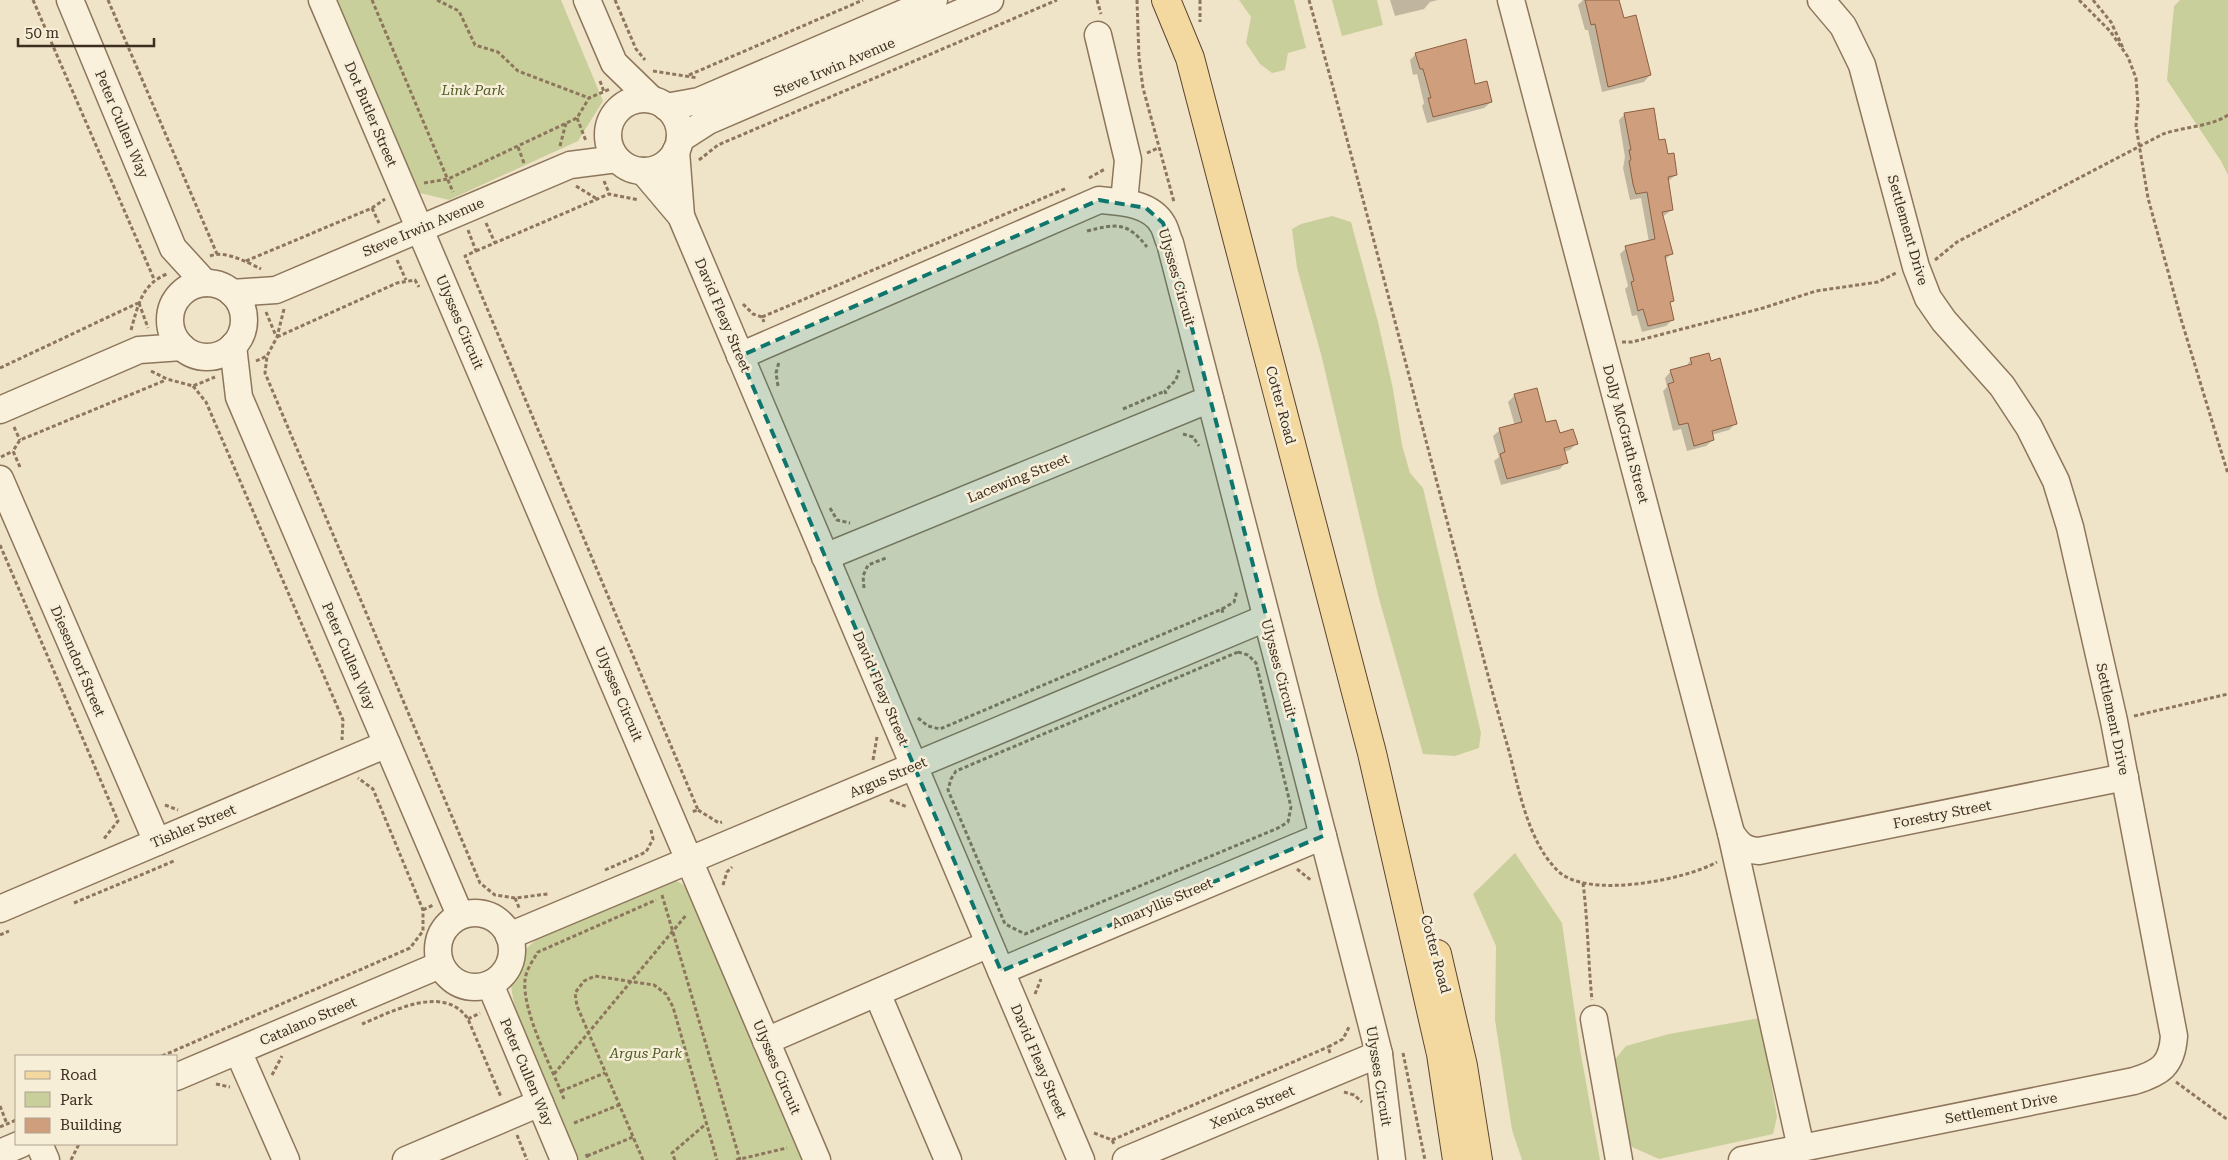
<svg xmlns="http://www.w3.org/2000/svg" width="2228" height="1160" viewBox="0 0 2228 1160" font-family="'Roboto Serif',serif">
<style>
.green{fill:#c9cf9b}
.shadow{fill:#0003}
.building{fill:#cf9f7d;stroke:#8d5f41}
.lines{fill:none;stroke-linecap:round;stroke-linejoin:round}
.minor-casing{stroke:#8d765c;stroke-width:29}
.major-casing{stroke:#5b4430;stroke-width:30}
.path{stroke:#8d765c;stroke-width:3;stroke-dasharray:4 2.5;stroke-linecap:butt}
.minor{stroke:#faf1dc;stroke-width:26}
.major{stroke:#f3d9a0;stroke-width:28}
.marked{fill:#0f766e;fill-opacity:0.2;stroke:#0f766e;stroke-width:4;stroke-dasharray:10 6;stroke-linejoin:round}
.labels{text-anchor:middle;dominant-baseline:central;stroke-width:5;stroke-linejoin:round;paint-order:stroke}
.street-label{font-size:14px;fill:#3d2e20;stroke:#f7eed8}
.park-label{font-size:14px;font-style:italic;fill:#4d5a26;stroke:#f7eed8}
</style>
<rect width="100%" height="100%" fill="#f0e4c8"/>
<g class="green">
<path d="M333 0H561L603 101 578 141 449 200 420 193Z"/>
<path d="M1239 0H1294L1306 48 1288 53 1285 70 1272 73 1260 64 1246 43 1251 17Z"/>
<path d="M1332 0H1377L1383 25 1342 36Z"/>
<path d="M2180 0H2228V175L2221 161 2167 80 2174 6Z"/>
<path d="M1332 216 1351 222 1378 322 1393 389 1402 445 1410 473 1423 488 1481 733 1479 748 1455 756 1423 754 1378 595 1321 354 1297 268 1292 229 1301 224Z"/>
<path d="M1515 853 1562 923 1580 1049 1600 1160H1522L1512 1130 1495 1020 1496 946 1473 894Z"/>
<path d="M670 880 679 882 690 890 807 1160H576C560 1121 502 1006 512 969 516 955 534 942 545 932Z"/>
<path d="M1760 1018 1777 1117 1773 1134 1659 1159 1632 1147 1626 1135 1612 1063 1626 1046 1669 1034Z"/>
</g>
<g class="shadow">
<path d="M1390 0H1438L1430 2 1424 9 1395 16Z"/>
<path d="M1583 0H1618L1623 19 1650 75 1644 82 1602 92 1588 30H1585L1578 5Z"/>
<path d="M1416 54 1474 86 1491 102 1484 108 1427 123 1422 106 1424 103 1417 74 1413 75 1410 60Z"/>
<path d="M1625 114 1658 142 1676 175 1667 182 1672 210 1662 217 1671 254 1664 261 1673 300 1669 304 1673 319 1666 326 1642 332 1637 315 1632 316 1625 289 1628 286 1620 254 1626 248 1649 242 1641 198 1630 200 1623 168 1625 157 1619 120Z"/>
<path d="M1691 359 1736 423 1729 430 1711 435 1713 440 1706 446 1687 451 1681 429 1673 431 1663 391 1667 387 1665 378 1671 371 1685 368Z"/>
<path d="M1515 395 1545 424 1576 444 1570 450 1563 452 1566 462 1560 469 1501 485 1494 461 1499 457 1493 436 1500 430 1515 426 1508 402Z"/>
</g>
<g class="building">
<path d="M1585 0H1619L1624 18 1636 15 1651 75 1608 87 1595 24 1591 25Z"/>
<path d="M1466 39 1475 84 1487 81 1492 102 1433 117 1428 98H1431L1423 69H1420L1415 53Z"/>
<path d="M1654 108 1659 140 1665 139 1668 154 1674 153 1677 175 1668 177 1673 210 1662 212 1673 254 1665 256 1674 301 1670 302 1674 320 1648 326 1643 309 1638 311 1631 282 1634 281 1625 246 1655 239 1647 192 1636 194 1633 184 1629 161 1631 160 1629 150H1631L1624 113Z"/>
<path d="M1709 353 1711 361 1720 358 1737 424 1712 431 1714 440 1694 446 1688 423 1679 425 1668 384 1674 382 1670 370 1692 364 1690 358Z"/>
<path d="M1537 388 1546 422 1556 420 1560 433 1573 429 1578 444 1564 448 1568 463 1507 479 1500 454 1505 452 1499 428 1522 422 1514 394Z"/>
</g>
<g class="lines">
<defs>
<g id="minor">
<path d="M70 0 173 248 205 283"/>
<path d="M322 0 817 1160"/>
<path d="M587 0 614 63 651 99"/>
<path d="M1511 0 1731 833C1739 845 1744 850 1759 851L2125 777"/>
<path d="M1098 35 1128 160 1124 202"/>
<circle cx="644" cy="135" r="36"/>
<path d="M666 107 699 101 934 0"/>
<path d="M680 139 708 121 990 0"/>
<path d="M676 151 681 216"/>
<path d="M643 171 681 216 1081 1160"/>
<circle cx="207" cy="320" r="37"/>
<path d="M232 293 276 290 570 165 617 159"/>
<path d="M233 346 239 397 460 915"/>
<path d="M740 356 1099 200C1121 202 1151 203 1163 225 1166 230 1167 237 1170 243L1371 1022 1379 1054 1392 1160"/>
<path d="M0 410 139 350 182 347"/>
<path d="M0 479 157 842"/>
<path d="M825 557 1210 399"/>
<path d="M1731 833 1801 1148"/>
<path d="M0 909 387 744"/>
<circle cx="475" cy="950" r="37"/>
<path d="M509 936 1266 618"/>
<path d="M1001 971 1323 836"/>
<path d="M490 984 564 1160"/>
<path d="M877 993 948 1160"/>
<path d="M1594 1019 1619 1160"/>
<path d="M766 1041 989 944"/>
<path d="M238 1051 286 1160"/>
<path d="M176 1077 440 965"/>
<path d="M39 1144 46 1160"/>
<path d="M0 1153 21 1144"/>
<path d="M406 1160 540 1103"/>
<path d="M1126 1160 1379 1054"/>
<path d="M1742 1160 2134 1081C2160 1073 2172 1066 2174 1036L2114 721 2070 527 2056 481 2029 427 2002 386 1944 321 1928 298 1916 267 1862 65 1843 26 1821 0"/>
</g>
<g id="major">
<path d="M1166 0 1190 58 1372 753 1441 1054 1457 1160"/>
<path d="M1437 954 1463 1066 1478 1160"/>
</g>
</defs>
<use href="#minor" class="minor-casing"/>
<use href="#major" class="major-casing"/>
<g class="path">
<path d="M33 0 154 279"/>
<path d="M108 0 217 254"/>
<path d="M372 0 453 192"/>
<path d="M437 0 459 11 475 45 498 52 518 71 589 98"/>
<path d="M615 0 636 49 645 60"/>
<path d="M1097 0 1101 14"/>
<path d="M1137 0 1139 58 1143 88 1174 202"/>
<path d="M1200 0V22"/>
<path d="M1309 0C1367 208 1419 418 1475 626 1486 668 1497 710 1509 751 1519 790 1528 841 1557 870 1585 900 1685 880 1717 862"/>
<path d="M2079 0 2110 31 2128 57 2136 78 2138 105 2136 126 2148 198 2181 319 2228 474"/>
<path d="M2093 0 2111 22 2123 48"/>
<path d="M653 71 698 78"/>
<path d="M689 75 863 0"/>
<path d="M600 81 604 92"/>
<path d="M577 118 586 141"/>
<path d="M560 146 566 123"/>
<path d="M518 147 524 163"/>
<path d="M1147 153 1158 148"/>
<path d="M699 160 718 145 1057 0"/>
<path d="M1089 178 1105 169"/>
<path d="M604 181 609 193"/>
<path d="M424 183 448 179 577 118 589 98 610 89"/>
<path d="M576 186 597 199"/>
<path d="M372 208 379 223"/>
<path d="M486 223 495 243"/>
<path d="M468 230 476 251 465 256 698 810 691 812"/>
<path d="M1087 231C1116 224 1127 221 1147 247"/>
<path d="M476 251 609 194 639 200"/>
<path d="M210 256C225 250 247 262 261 269"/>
<path d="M397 260 406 280"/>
<path d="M1935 260 1957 242 2163 134C2183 127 2213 126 2228 115"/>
<path d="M246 261 372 208 385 199"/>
<path d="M139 303 148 328"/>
<path d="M743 304 753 314 762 317 764 322"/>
<path d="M284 309 277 337 267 356 265 373 480 883 495 895 515 898 548 894"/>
<path d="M266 312 276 336"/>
<path d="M762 317 1067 188"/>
<path d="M131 330C138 305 142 284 167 274"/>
<path d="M277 337 397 283 415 280 419 287"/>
<path d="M1622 342H1632L1763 308 1816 291 1878 282 1896 273"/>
<path d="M256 361 267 356"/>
<path d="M0 368 138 303"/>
<path d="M151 371 167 379 193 386 215 377"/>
<path d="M193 386 206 402 343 720 342 740"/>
<path d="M778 386 776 373 779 362"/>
<path d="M1166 394 1165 391 1176 380 1179 370"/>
<path d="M1123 409 1165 391"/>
<path d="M14 427 20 440"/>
<path d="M1183 434 1193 437 1199 446"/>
<path d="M1 457 13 451"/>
<path d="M20 467 13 451 20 440 166 380"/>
<path d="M830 508 837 520 850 523"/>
<path d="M0 545 118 821 103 840"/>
<path d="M864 588 863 576 868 565 886 558"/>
<path d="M1222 609 1234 602 1237 591"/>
<path d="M1238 652 1248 655 1256 663 1291 807 1288 822 1278 828 1025 934 1005 924 948 790 951 779 956 771Z"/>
<path d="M2134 716 2228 694"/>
<path d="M918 718 928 726 940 729 1222 609 1223 614"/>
<path d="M873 760 877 737"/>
<path d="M890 800 907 807"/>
<path d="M165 805 178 810"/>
<path d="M698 810 719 823 722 822"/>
<path d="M1297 869 1312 881"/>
<path d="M605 870 646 852 653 839 651 830"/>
<path d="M1583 883C1588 922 1588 961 1592 1000"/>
<path d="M723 885 727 872 732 867"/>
<path d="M662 895 740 1160"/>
<path d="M515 898 520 910"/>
<path d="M74 903 174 861"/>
<path d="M423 910 433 905"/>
<path d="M0 935 9 931"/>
<path d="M1035 994 1041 979"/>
<path d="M468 1019 480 1013"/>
<path d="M362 1024C391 1012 444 983 468 1019L501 1097"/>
<path d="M1330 1053 1328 1047 1343 1039 1349 1027"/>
<path d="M1403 1053 1425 1160"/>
<path d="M162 1056 410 948 423 931V910L373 789 358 778"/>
<path d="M554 1074 687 914"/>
<path d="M272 1075 282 1056"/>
<path d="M2176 1082 2228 1120"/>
<path d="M216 1084 230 1087"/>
<path d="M561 1091 605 1073"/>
<path d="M1344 1092 1354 1095 1362 1102"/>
<path d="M564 1099C552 1068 522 1012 525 980 526 970 533 960 538 952L656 900"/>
<path d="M0 1106 7 1124"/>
<path d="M574 1123 619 1105"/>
<path d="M0 1127 16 1120"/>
<path d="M1094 1133 1112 1140 1114 1144"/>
<path d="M517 1135 527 1160"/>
<path d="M1112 1140 1328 1047"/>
<path d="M586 1154 589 1160"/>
<path d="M587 1156 633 1137"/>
<path d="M71 1160 79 1144"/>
<path d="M643 1160 577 1006 575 993 584 981 595 976 654 985 666 994 673 1007 717 1160"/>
<path d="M675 1160 672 1153 707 1123"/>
<path d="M736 1160 787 1148"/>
</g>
<use href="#minor" class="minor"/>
<use href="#major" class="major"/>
</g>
<path class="marked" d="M1099 200 1146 208 1163 223 1170 243 1323 836 1001 971 740 356Z"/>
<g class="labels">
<g class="street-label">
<text transform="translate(834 67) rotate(-23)">Steve Irwin Avenue</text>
<text transform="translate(371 114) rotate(67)">Dot Butler Street</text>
<text transform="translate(122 124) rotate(67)">Peter Cullen Way</text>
<text transform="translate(423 227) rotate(-23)">Steve Irwin Avenue</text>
<text transform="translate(1908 230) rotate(74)">Settlement Drive</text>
<text transform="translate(1177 277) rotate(74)">Ulysses Circuit</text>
<text transform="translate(723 315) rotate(67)">David Fleay Street</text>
<text transform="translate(460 322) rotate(67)">Ulysses Circuit</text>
<text transform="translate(1281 405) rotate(75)">Cotter Road</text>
<text transform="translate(1626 434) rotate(75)">Dolly McGrath Street</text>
<text transform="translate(1018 478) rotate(-22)">Lacewing Street</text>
<text transform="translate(349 656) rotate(67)">Peter Cullen Way</text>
<text transform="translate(78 661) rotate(67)">Diesendorf Street</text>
<text transform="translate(1279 668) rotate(75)">Ulysses Circuit</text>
<text transform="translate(881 688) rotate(67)">David Fleay Street</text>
<text transform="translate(619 694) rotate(67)">Ulysses Circuit</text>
<text transform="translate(2113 719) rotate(78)">Settlement Drive</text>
<text transform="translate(888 777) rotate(-23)">Argus Street</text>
<text transform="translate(1942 814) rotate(-11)">Forestry Street</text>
<text transform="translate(193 826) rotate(-23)">Tishler Street</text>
<text transform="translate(1162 903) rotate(-23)">Amaryllis Street</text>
<text transform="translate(1436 954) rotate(75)">Cotter Road</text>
<text transform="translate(308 1021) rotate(-23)">Catalano Street</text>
<text transform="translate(1039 1061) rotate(67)">David Fleay Street</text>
<text transform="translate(777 1067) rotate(67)">Ulysses Circuit</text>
<text transform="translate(527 1072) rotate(67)">Peter Cullen Way</text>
<text transform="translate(1379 1076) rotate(81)">Ulysses Circuit</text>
<text transform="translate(1252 1107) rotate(-23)">Xenica Street</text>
<text transform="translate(2001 1108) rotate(-11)">Settlement Drive</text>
</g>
<g class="park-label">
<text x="473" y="90">Link Park</text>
<text x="646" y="1053">Argus Park</text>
</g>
</g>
<rect x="15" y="1055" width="162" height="90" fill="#f7eed8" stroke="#ada18e"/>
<rect x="25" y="1071" width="25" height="8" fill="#f3d9a0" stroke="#ada18e"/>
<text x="60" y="1080" font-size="15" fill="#3d2e20">Road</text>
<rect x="25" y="1092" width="25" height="15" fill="#c9cf9b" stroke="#ada18e"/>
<text x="60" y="1105" font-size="15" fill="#3d2e20">Park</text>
<rect x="25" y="1118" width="25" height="15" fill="#cf9f7d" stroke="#ada18e"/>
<text x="60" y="1130" font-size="15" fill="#3d2e20">Building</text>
<path d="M18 38v8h136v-8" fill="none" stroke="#3d2e20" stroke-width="2.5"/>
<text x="25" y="38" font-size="15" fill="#3d2e20" stroke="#f7eed8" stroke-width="4" paint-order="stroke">50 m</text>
</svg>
